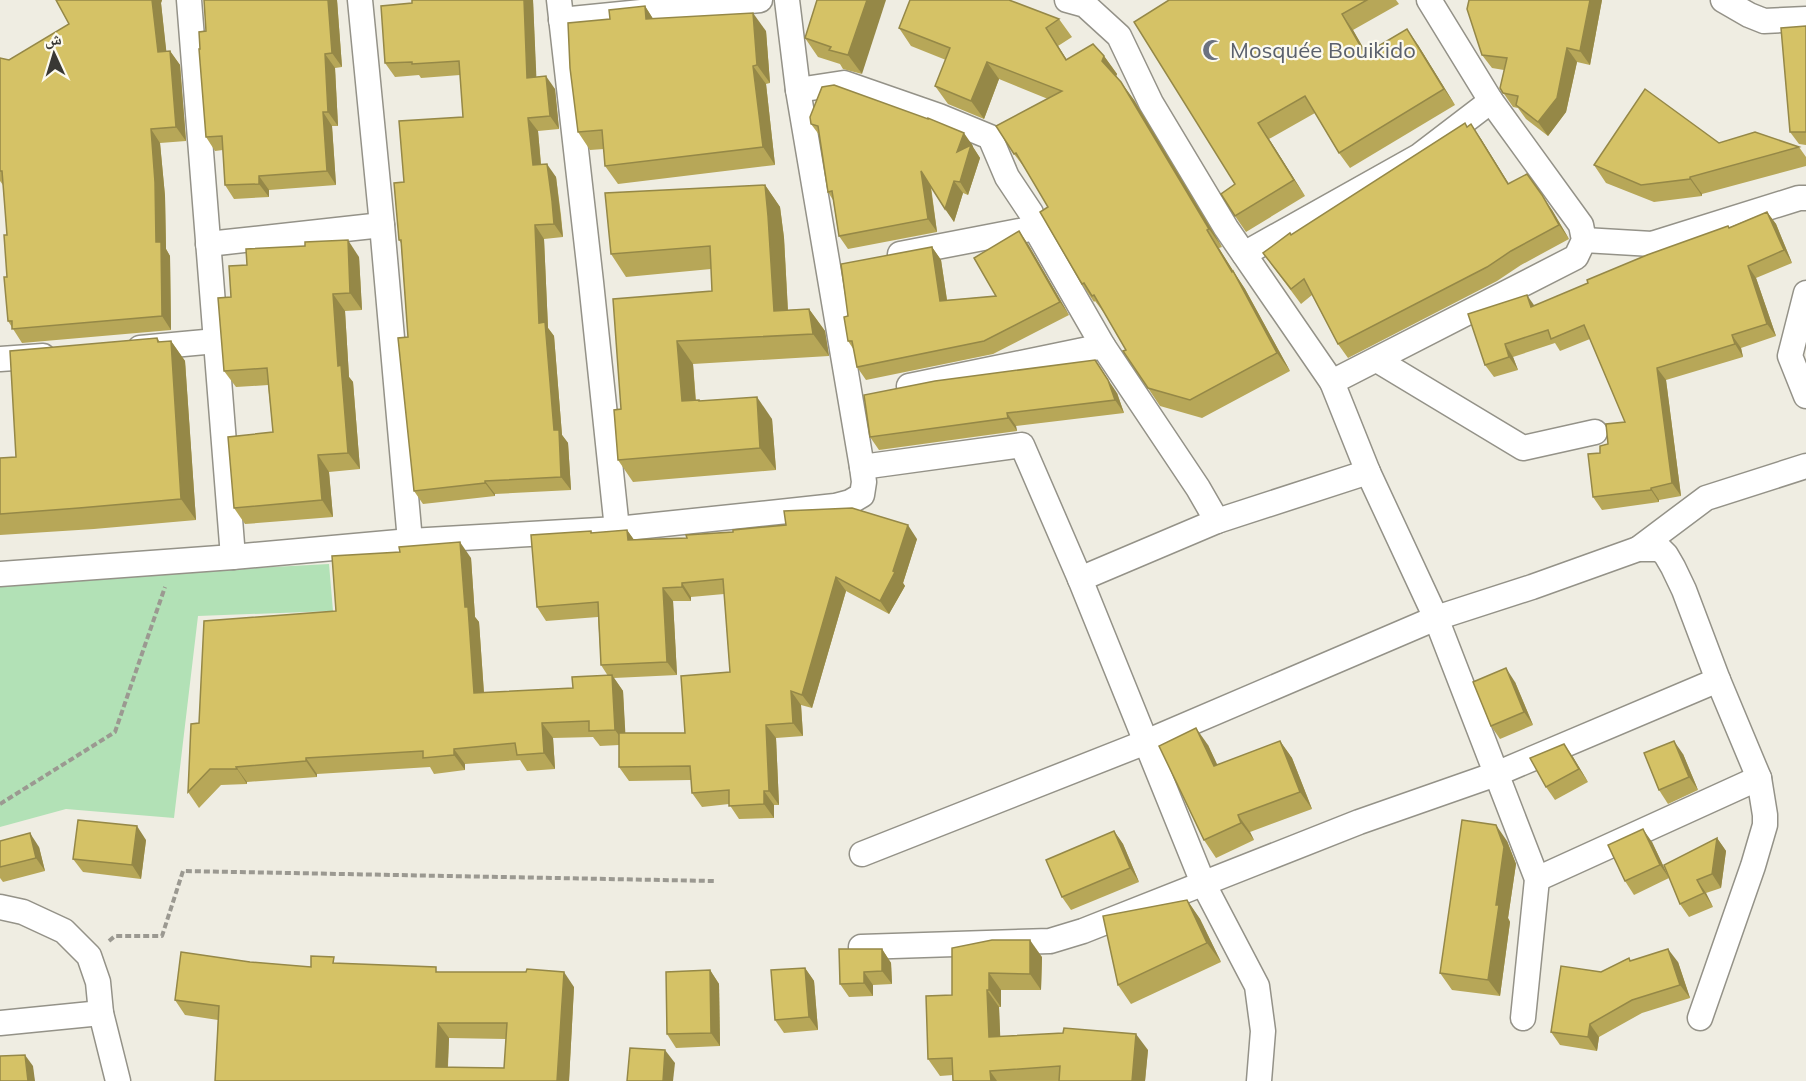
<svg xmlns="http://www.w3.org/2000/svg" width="1806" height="1081" viewBox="0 0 1806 1081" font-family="Mulish,'Noto Naskh Arabic',sans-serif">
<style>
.green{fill:#b2e1b6}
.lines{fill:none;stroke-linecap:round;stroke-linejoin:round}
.street-casing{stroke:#949288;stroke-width:27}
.path{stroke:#9b9991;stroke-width:4;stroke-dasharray:6 3;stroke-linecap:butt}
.street{stroke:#fff;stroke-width:24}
.wall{fill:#b7a758;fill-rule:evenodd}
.shaded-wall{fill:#958847}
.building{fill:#d5c266;stroke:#958847;stroke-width:1.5;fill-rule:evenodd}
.labels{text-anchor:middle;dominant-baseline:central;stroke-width:4.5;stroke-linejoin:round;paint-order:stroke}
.worship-label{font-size:22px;fill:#5b616d;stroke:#fcfaef;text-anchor:start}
</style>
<rect width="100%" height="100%" fill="#efede2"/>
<path class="green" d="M329 564 333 611 198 616 174 818 66 809 0 827V582Z"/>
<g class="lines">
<defs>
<g id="street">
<path d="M189 0 233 557"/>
<path d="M360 0 382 225 410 541"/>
<path d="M559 0 591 282 617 529"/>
<path d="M1067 0 1085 5 1119 36 1151 103 1226 228 1332 382 1576 257 1584 240 1581 225 1491 101 1429 0"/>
<path d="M1723 0 1749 15 1764 21 1806 19"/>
<path d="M561 20 760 0"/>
<path d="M798 90 844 83 939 116 990 137 1007 177 1031 213 1035 228 1103 346 1198 488 1217 521"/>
<path d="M1584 240 1652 244 1799 198H1806"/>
<path d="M208 244 382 225"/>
<path d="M900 254 1035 228"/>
<path d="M1244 254 1419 156 1491 101"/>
<path d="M1806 293 1790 356 1806 396"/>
<path d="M140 348 216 341"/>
<path d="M0 359 43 356"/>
<path d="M1377 360 1523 448 1595 432"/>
<path d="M1332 382 1368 472 1436 618 1537 879 1523 1018"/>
<path d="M909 386 1103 346"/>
<path d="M862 467 1022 445 1080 579 1203 883 1257 986 1263 1031 1259 1081"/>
<path d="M1638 549 1706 498 1806 466"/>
<path d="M0 574 233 557 410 541 617 529 835 506 850 502 862 495 864 482 862 467 798 90 787 0"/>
<path d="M1080 579 1217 521 1368 472"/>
<path d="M862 854 1146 742 1436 618 1532 587 1638 549H1660L1666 555 1673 567 1684 590 1718 680 1759 778 1765 815V825L1753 866 1700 1018"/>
<path d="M1537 879 1759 778"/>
<path d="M0 907 23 912 64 931 89 956 98 982 101 1013 118 1081"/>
<path d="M861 947 1050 941 1083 931 1359 822 1496 774 1718 680"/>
<path d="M0 1023 101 1013"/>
</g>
</defs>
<use href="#street" class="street-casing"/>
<g class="path">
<path d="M0 804 115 732 165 587"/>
<path d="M109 941 115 936H162L183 871 714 881"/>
</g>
<use href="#street" class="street"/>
</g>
<g class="wall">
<path d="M56 0H162L161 3 166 51H170L180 65 186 141 160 143 165 196 166 249 170 256 171 330 22 343 8 321 7 235 3 185 0 181V58L9 60 69 24Z"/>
<path d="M337 0 342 67 335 68 338 126H332L336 185 269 190V197L234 199 225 185 223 150 215 151 206 137 200 49 206 31Z"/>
<path d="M533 0 536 77 555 89 559 129 538 131 541 164 556 177 561 215 563 237 544 239 548 328 554 336 562 435 568 443 571 490 495 494V496L423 504 414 491 408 337 401 243 399 240 404 182 463 117 460 75 421 78 419 75 395 77 385 63Z"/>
<path d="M817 0 862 74 843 69 840 64 818 57 805 38Z"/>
<path d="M1169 0H1396L1399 4 1353 30 1366 53 1418 45 1455 105 1350 168 1339 153 1315 113 1269 139 1305 196 1246 232 1235 216V184Z"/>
<path d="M1602 0 1590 65 1577 62 1566 112 1548 136 1526 119 1518 108 1513 107 1500 88 1504 70 1492 68 1482 55Z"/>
<path d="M645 6 653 19 766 31 770 83 766 84 775 165 618 184 605 166 604 149 590 150 578 132 610 19Z"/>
<path d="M1059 19 1072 37 1058 46 1067 60 1104 56 1117 74 1116 76 1134 100 1222 247 1219 248 1233 271 1245 289 1290 371 1202 418 1160 406 1148 388 1105 314 1095 301 1094 302 1082 284 1048 207 1027 171 1014 154 1048 99 999 79 984 119 948 104 935 86 946 60 911 46 899 28Z"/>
<path d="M1806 26V145L1799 144 1790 132Z"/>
<path d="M811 124 973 146V147L980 158 968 195 963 193 954 222 931 186 937 232 848 249 839 236 833 200 828 192 820 136Z"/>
<path d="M1467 127 1481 139 1509 184 1552 210 1569 239 1521 265 1497 281 1348 358 1338 344 1312 295 1301 304 1263 253Z"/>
<path d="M1719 143 1799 147 1806 157V166L1702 194V196L1654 202 1606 183 1594 165Z"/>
<path d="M765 185 780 207 784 238 788 310 809 309 825 331 829 356 693 364 696 400H699L700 401 772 419 776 470 633 482 618 460 621 409 712 291 711 269 626 277 611 254Z"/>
<path d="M1767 212 1776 224 1792 263 1756 278 1776 336 1741 348 1743 357 1666 380 1681 496 1659 500V502L1602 510 1593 497 1600 453 1608 444 1625 422 1590 339 1560 351 1555 343 1513 357 1518 370 1494 377 1485 365 1534 306Z"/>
<path d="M1028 244 1069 315 993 354 866 380 857 367 854 350 848 341V316L932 247 941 260 947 300 996 296Z"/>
<path d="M359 257 362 310 345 311 349 377 353 382 360 469 329 472 333 517 245 524 234 508 273 432 268 385 236 387 224 371 231 297Z"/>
<path d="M157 338 160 342 171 341 185 361 196 520 94 529 0 535V458L16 457Z"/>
<path d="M1117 393 1124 413 1016 426 1017 431 879 450 870 437Z"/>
<path d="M627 530 634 540 917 539 903 583 905 586 889 614 846 591 812 708 801 705 803 736 776 738 779 805H774V818L739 819 729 804 702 807 692 793 691 780 629 781 619 767V745L600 746 593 737 553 738 555 769 527 771 520 760 465 764V770L434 774 430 767 317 774V777L247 782V784L221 785 199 808 188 792 199 723 336 611 471 558 475 617 479 622 484 693 573 688 608 676 601 665 598 617 546 621 537 607 591 531 592 533ZM724 594 730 672 685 733H625L623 691 614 678 677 675 673 601H691V597Z"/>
<path d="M1515 682 1533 725 1500 739 1491 726Z"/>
<path d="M1280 741 1292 758 1312 809 1250 832 1254 840 1216 858 1204 840 1208 745 1217 765Z"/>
<path d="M1683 754 1698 790 1668 804 1659 790Z"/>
<path d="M1573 757 1588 782 1555 800 1546 787Z"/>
<path d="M1114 831 1123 844 1139 882 1071 910 1062 897Z"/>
<path d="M1717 838 1726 851 1721 888 1706 893 1713 907 1689 917 1680 904Z"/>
<path d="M146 840 141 879 83 872 73 859Z"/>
<path d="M0 841 39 847 45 871 3 882 0 878Z"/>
<path d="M1507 841 1516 864 1508 918 1510 922 1500 996 1452 990 1440 973Z"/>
<path d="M1652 842 1669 878 1634 895 1625 881Z"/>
<path d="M1187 900 1200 919 1221 962 1131 1004 1118 985Z"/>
<path d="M952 948 1042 957 1041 990H1001V1007H999L1000 1037 1148 1050 1145 1081H953V1075L940 1076 928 1059 952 995Z"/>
<path d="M882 949 891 963 892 984 873 985V996L849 997 840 984Z"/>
<path d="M1630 961 1678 962 1690 998 1642 1013 1599 1037 1597 1051 1560 1045 1551 1032 1601 972Z"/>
<path d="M250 962 311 967 338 963 440 972 574 987 569 1081H215L218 1020 185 1015 175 1000ZM449 1038 506 1039 504 1068 448 1067Z"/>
<path d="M805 968 814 981 818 1030 784 1033 775 1020Z"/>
<path d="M710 970 719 984 720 1046 676 1048 667 1034Z"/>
</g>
<g class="shaded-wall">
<path d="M152 0H162L161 3 168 66 158 52Z"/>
<path d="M328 0H337L342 67 332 53Z"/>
<path d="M524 0H533L537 91 527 78Z"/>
<path d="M867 0H886L862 74 848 55Z"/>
<path d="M1590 0H1602L1590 65 1580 51Z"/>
<path d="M645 6 657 25 646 19Z"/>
<path d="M753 13 766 31 770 83 757 65Z"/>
<path d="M1342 14 1353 30 1376 70 1365 54Z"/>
<path d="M1046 28 1058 46 1078 78 1066 60Z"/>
<path d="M1407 29 1418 45 1455 105 1444 89Z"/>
<path d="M1567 48 1577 62 1566 112 1548 136 1538 122Z"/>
<path d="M170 51 180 65 186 141 176 127Z"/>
<path d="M325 54 335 68 338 126 328 112Z"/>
<path d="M1104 56 1117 74 1115 79 1102 61Z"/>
<path d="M987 62 999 79 984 119 971 101Z"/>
<path d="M753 66 766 84 775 165 763 147Z"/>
<path d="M546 76 555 89 559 129 550 116Z"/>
<path d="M1121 82 1134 100 1222 247 1209 229Z"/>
<path d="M323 112 332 126 336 185 327 171Z"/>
<path d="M528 118 538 131 542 178 533 165Z"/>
<path d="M1258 123 1269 139 1305 196 1294 180Z"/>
<path d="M1471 124 1481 139 1518 199 1508 184Z"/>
<path d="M151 129 160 143 165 196 166 249 170 256 171 330 162 316 156 242Z"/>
<path d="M964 133 973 146V147L980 158 968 195 960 182 957 152Z"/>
<path d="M547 164 556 177 563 237 554 224Z"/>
<path d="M921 171 930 183 937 232 928 219Z"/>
<path d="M259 176 269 190V197L259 184Z"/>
<path d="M1690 177 1702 194V196L1690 179Z"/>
<path d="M954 181 963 193 954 222 945 209Z"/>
<path d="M765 185 780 207 784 238 789 333 774 311Z"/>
<path d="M1542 195 1552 210 1569 239 1559 225Z"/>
<path d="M1767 212 1776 224 1792 263 1784 250Z"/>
<path d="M535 225 544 239 548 328 554 336 562 435 568 443 571 490 561 477 554 430 539 323Z"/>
<path d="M1207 230 1245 289 1290 371 1277 353 1232 272Z"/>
<path d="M1019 231 1028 244 1069 315 1060 302Z"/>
<path d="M348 240 359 257 362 310 350 293Z"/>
<path d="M932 247 941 260 949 314 940 301Z"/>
<path d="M1748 266 1756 278 1776 336 1767 324Z"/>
<path d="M333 294 345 311 349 377 353 382 360 469 348 453 338 366Z"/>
<path d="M1527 295 1536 308 1531 307Z"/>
<path d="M809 309 825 331 829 356 813 334Z"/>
<path d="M1732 335 1741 348 1743 357 1735 344Z"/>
<path d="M171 341 185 361 196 520 181 499Z"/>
<path d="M677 341 693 364 697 423 682 401Z"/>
<path d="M1505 344 1513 357 1518 370 1509 357Z"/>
<path d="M1095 360 1117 393 1124 413 1115 400Z"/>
<path d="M1657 368 1666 380 1681 496 1672 483Z"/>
<path d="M757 397 772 419 776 470 760 448Z"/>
<path d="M1007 413 1016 426 1017 431 1008 418Z"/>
<path d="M318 455 329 472 333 517 322 500Z"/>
<path d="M485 481 495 494V496L485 483Z"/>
<path d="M1651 488 1659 500V502L1651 490Z"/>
<path d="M908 525 917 539 903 583 905 586 889 614 880 601 893 571Z"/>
<path d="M627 530 637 544 628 540Z"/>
<path d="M460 542 471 558 475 617 479 622 485 709 474 693 465 607Z"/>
<path d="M836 577 846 591 812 708 802 695Z"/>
<path d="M682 583 691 597V601L682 587Z"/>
<path d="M663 588 673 601 677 675 667 662Z"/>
<path d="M1506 668 1515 682 1533 725 1524 712Z"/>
<path d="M612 675 623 691 626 745 615 730Z"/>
<path d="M791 691 801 705 803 736 793 723Z"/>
<path d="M542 723 553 738 555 769 544 753Z"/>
<path d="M766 725 776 738 779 805 769 791Z"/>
<path d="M1196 728 1208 745 1226 783 1214 766Z"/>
<path d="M1280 741 1292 758 1312 809 1300 792Z"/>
<path d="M1674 741 1683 754 1698 790 1689 777Z"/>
<path d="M1564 744 1573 757 1588 782 1579 769Z"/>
<path d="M454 749 465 764V770L454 755Z"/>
<path d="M306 758 317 774V777L306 761Z"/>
<path d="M236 767 247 782V784L237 769Z"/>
<path d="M764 791 774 805V818L764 804Z"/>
<path d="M1238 815 1250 832 1254 840 1241 823Z"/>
<path d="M1496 825 1507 841 1516 864 1508 918 1510 922 1500 996 1488 980 1496 905Z"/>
<path d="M137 826 146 840 141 879 132 865Z"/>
<path d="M1643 829 1652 842 1669 878 1660 865Z"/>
<path d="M1114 831 1123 844 1139 882 1130 868Z"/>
<path d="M30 833 39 847 45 871 36 858Z"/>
<path d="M1717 838 1726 851 1721 888 1712 874Z"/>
<path d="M1697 880 1706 893 1713 907 1704 893Z"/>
<path d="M1187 900 1200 919 1221 962 1207 943Z"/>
<path d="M1030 940 1042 957 1041 990 1030 974Z"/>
<path d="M882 949 891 963 892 984 882 971Z"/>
<path d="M1668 949 1678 962 1690 998 1680 985Z"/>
<path d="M805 968 814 981 818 1030 809 1017Z"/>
<path d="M710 970 719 984 720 1046 711 1033Z"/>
<path d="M564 972 574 987 569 1081H557Z"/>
<path d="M864 972 873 985V996L864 983Z"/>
<path d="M989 973 1001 990V1007L989 990Z"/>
<path d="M987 990 999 1007 1001 1054 989 1037Z"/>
<path d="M438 1023 449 1038 447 1081 436 1067Z"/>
<path d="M1590 1024 1599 1037 1597 1051 1588 1037Z"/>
<path d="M1136 1034 1148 1050 1145 1081H1132Z"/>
<path d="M665 1050 675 1063 673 1081H663Z"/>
<path d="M25 1055 33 1066 35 1081H28Z"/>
<path d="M990 1071 997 1081H991Z"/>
</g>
<g class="building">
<path d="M56 0H152L158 52 170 51 176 127 151 129 155 182 156 242H161L162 316 12 329V321H8L4 277H7L4 235H7L2 171H0V58L9 60 69 24Z"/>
<path d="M204 0H328L332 53 325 54 328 112H323L327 171 259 176V184L225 185 222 136 206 137 199 49H200L199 32 206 31Z"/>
<path d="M412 0H524L527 78 546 76 550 116 528 118 533 165 547 164 552 201 554 224 535 225 539 323 545 322 554 430H559L561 477 485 481V483L414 491 398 338 408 337 401 240H399L394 183 404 182 399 121 463 117 459 61 412 64V62L385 63 381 6 412 3Z"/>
<path d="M817 0H867L848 55 829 50 831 47 805 38Z"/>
<path d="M910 0H1009L1059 19 1046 28 1066 60 1093 44 1104 56 1102 61 1121 82 1209 229 1207 230 1232 272 1233 271 1277 353 1190 400 1148 388 1123 351 1126 350 1094 295 1092 296 1084 283 1082 284 1040 212 1048 207 1016 153 1014 154 996 126 1062 91 987 62 971 101 935 86 950 48 899 28Z"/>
<path d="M1169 0H1367L1342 14 1365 54 1407 29 1444 89 1339 153 1305 96 1258 123 1294 180 1235 216 1221 194 1235 184 1134 22Z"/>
<path d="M1469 0H1590L1580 51 1567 48 1557 98 1538 122 1516 105 1518 96 1503 93 1500 88 1507 58 1482 55 1467 9Z"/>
<path d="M645 6 646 19 753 13 757 65 753 66 763 147 605 166 602 130 578 132 570 68 568 23 610 19 609 10Z"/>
<path d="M1806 26V132H1790L1781 28Z"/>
<path d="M834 85 928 119V118L964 133 957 152 971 145 960 182 954 181 945 209 921 171 928 219 839 236 832 191 828 192 818 126 811 124 810 117 822 87Z"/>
<path d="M1645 89 1719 143 1755 132 1799 147 1690 177V179L1641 185 1594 165Z"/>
<path d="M1465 123 1467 127 1471 124 1508 184 1527 174 1542 195 1559 225 1511 251 1487 267 1338 344 1304 279 1291 289 1263 253 1290 233 1291 235Z"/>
<path d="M765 185 768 216 774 311 809 309 813 334 677 341 682 401 699 400V401L757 397 760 448 618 460 614 410 621 409 613 299 712 291 710 246 611 254 605 193Z"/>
<path d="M1767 212 1784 250 1748 266 1767 324 1732 335 1735 344 1657 368 1672 483 1651 488V490L1593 497 1588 454 1600 453V446L1608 444 1606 424 1625 422 1584 325 1551 339 1548 330 1505 344 1509 357 1485 365 1468 314 1527 295 1531 307 1588 283 1587 280 1647 255 1728 226 1729 228Z"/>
<path d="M1019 231 1060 302 984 341 857 367 852 341H848L844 317 848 316 841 264 932 247 940 301 996 296 974 258Z"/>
<path d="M348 240 350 293 333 294 338 366 341 365 348 453 318 455 322 500 234 508 228 437 273 432 267 368 224 371 218 298 231 297 229 266 247 265 246 249 305 246V242Z"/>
<path d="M157 338 158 342 171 341 181 499 79 508 0 514V458L16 457 10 351Z"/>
<path d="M1095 360 1108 380 1115 400 1007 413 1008 418 870 437 864 395 935 381Z"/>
<path d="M852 508 908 525 893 571 895 572 880 601 836 577 802 695 791 691 793 723 766 725 769 791H764V804L729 806V790L692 793 690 766 619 767V733H685L681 676 730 672 723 579 682 583V587L663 588 667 662 601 665 598 602 537 607 531 535 591 531V533L627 530 628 540 687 538 686 535 733 532V530L786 525 784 511Z"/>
<path d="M460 542 465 607H468L474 693 573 688 572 677 612 675 615 730 589 731V721L542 723 544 753 517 755 515 743 454 749V755L423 758V751L306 758V761L236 767 237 769H210L188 792 191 724 199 723 204 621 336 611 332 556 400 552 399 547Z"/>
<path d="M1506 668 1524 712 1491 726 1473 682Z"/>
<path d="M1196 728 1214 766 1280 741 1300 792 1238 815 1241 823 1204 840 1159 746Z"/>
<path d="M1674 741 1689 777 1659 790 1644 753Z"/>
<path d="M1564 744 1579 769 1546 787 1530 758Z"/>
<path d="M78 820 137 826 132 865 73 859Z"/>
<path d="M1462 820 1496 825 1504 847 1496 905H1499L1488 980 1440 973Z"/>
<path d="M1643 829 1660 865 1625 881 1608 845Z"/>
<path d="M1114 831 1130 868 1062 897 1046 860Z"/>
<path d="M30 833 36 858 0 867V841Z"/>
<path d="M1717 838 1712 874 1697 880 1704 893 1680 904 1664 865Z"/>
<path d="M1187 900 1207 943 1118 985 1103 916Z"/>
<path d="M992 940H1030V974L989 973V990H987L989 1037 1063 1033 1064 1028 1136 1034 1132 1081H1059L1060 1066 990 1071 991 1081H953L952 1058 928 1059 926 996 952 995V948Z"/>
<path d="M839 949H882V971L864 972V983L840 984Z"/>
<path d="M1668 949 1680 985 1632 1000 1590 1024 1588 1037 1551 1032 1561 966 1601 972 1629 958 1630 961Z"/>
<path d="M181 952 250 962 311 967V956L334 957 333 963 436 967V972H526L527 969 564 972 557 1081H215L219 1006 175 1000ZM438 1023H507L504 1068 436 1067Z"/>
<path d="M805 968 809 1017 775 1020 771 970Z"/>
<path d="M710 970 711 1033 667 1034 666 972Z"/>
<path d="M630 1048 665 1050 663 1081H627Z"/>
<path d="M25 1055 28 1081H0V1056Z"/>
</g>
<defs>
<symbol id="mosque-bare" viewBox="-9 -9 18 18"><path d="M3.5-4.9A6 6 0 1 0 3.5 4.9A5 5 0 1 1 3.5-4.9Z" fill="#6b7280" stroke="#fcfaef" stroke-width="2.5" paint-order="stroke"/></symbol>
</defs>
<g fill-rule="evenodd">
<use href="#mosque-bare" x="1198" y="35" width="30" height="30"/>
</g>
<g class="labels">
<g class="worship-label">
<text x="1230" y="50">Mosquée Bouikido</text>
</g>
</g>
<g transform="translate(54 54) rotate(356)" stroke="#fcfaef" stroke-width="4.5" paint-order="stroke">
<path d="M0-4.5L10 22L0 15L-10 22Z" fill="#393834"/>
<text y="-9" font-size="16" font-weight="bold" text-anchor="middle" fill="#393834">ش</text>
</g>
</svg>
